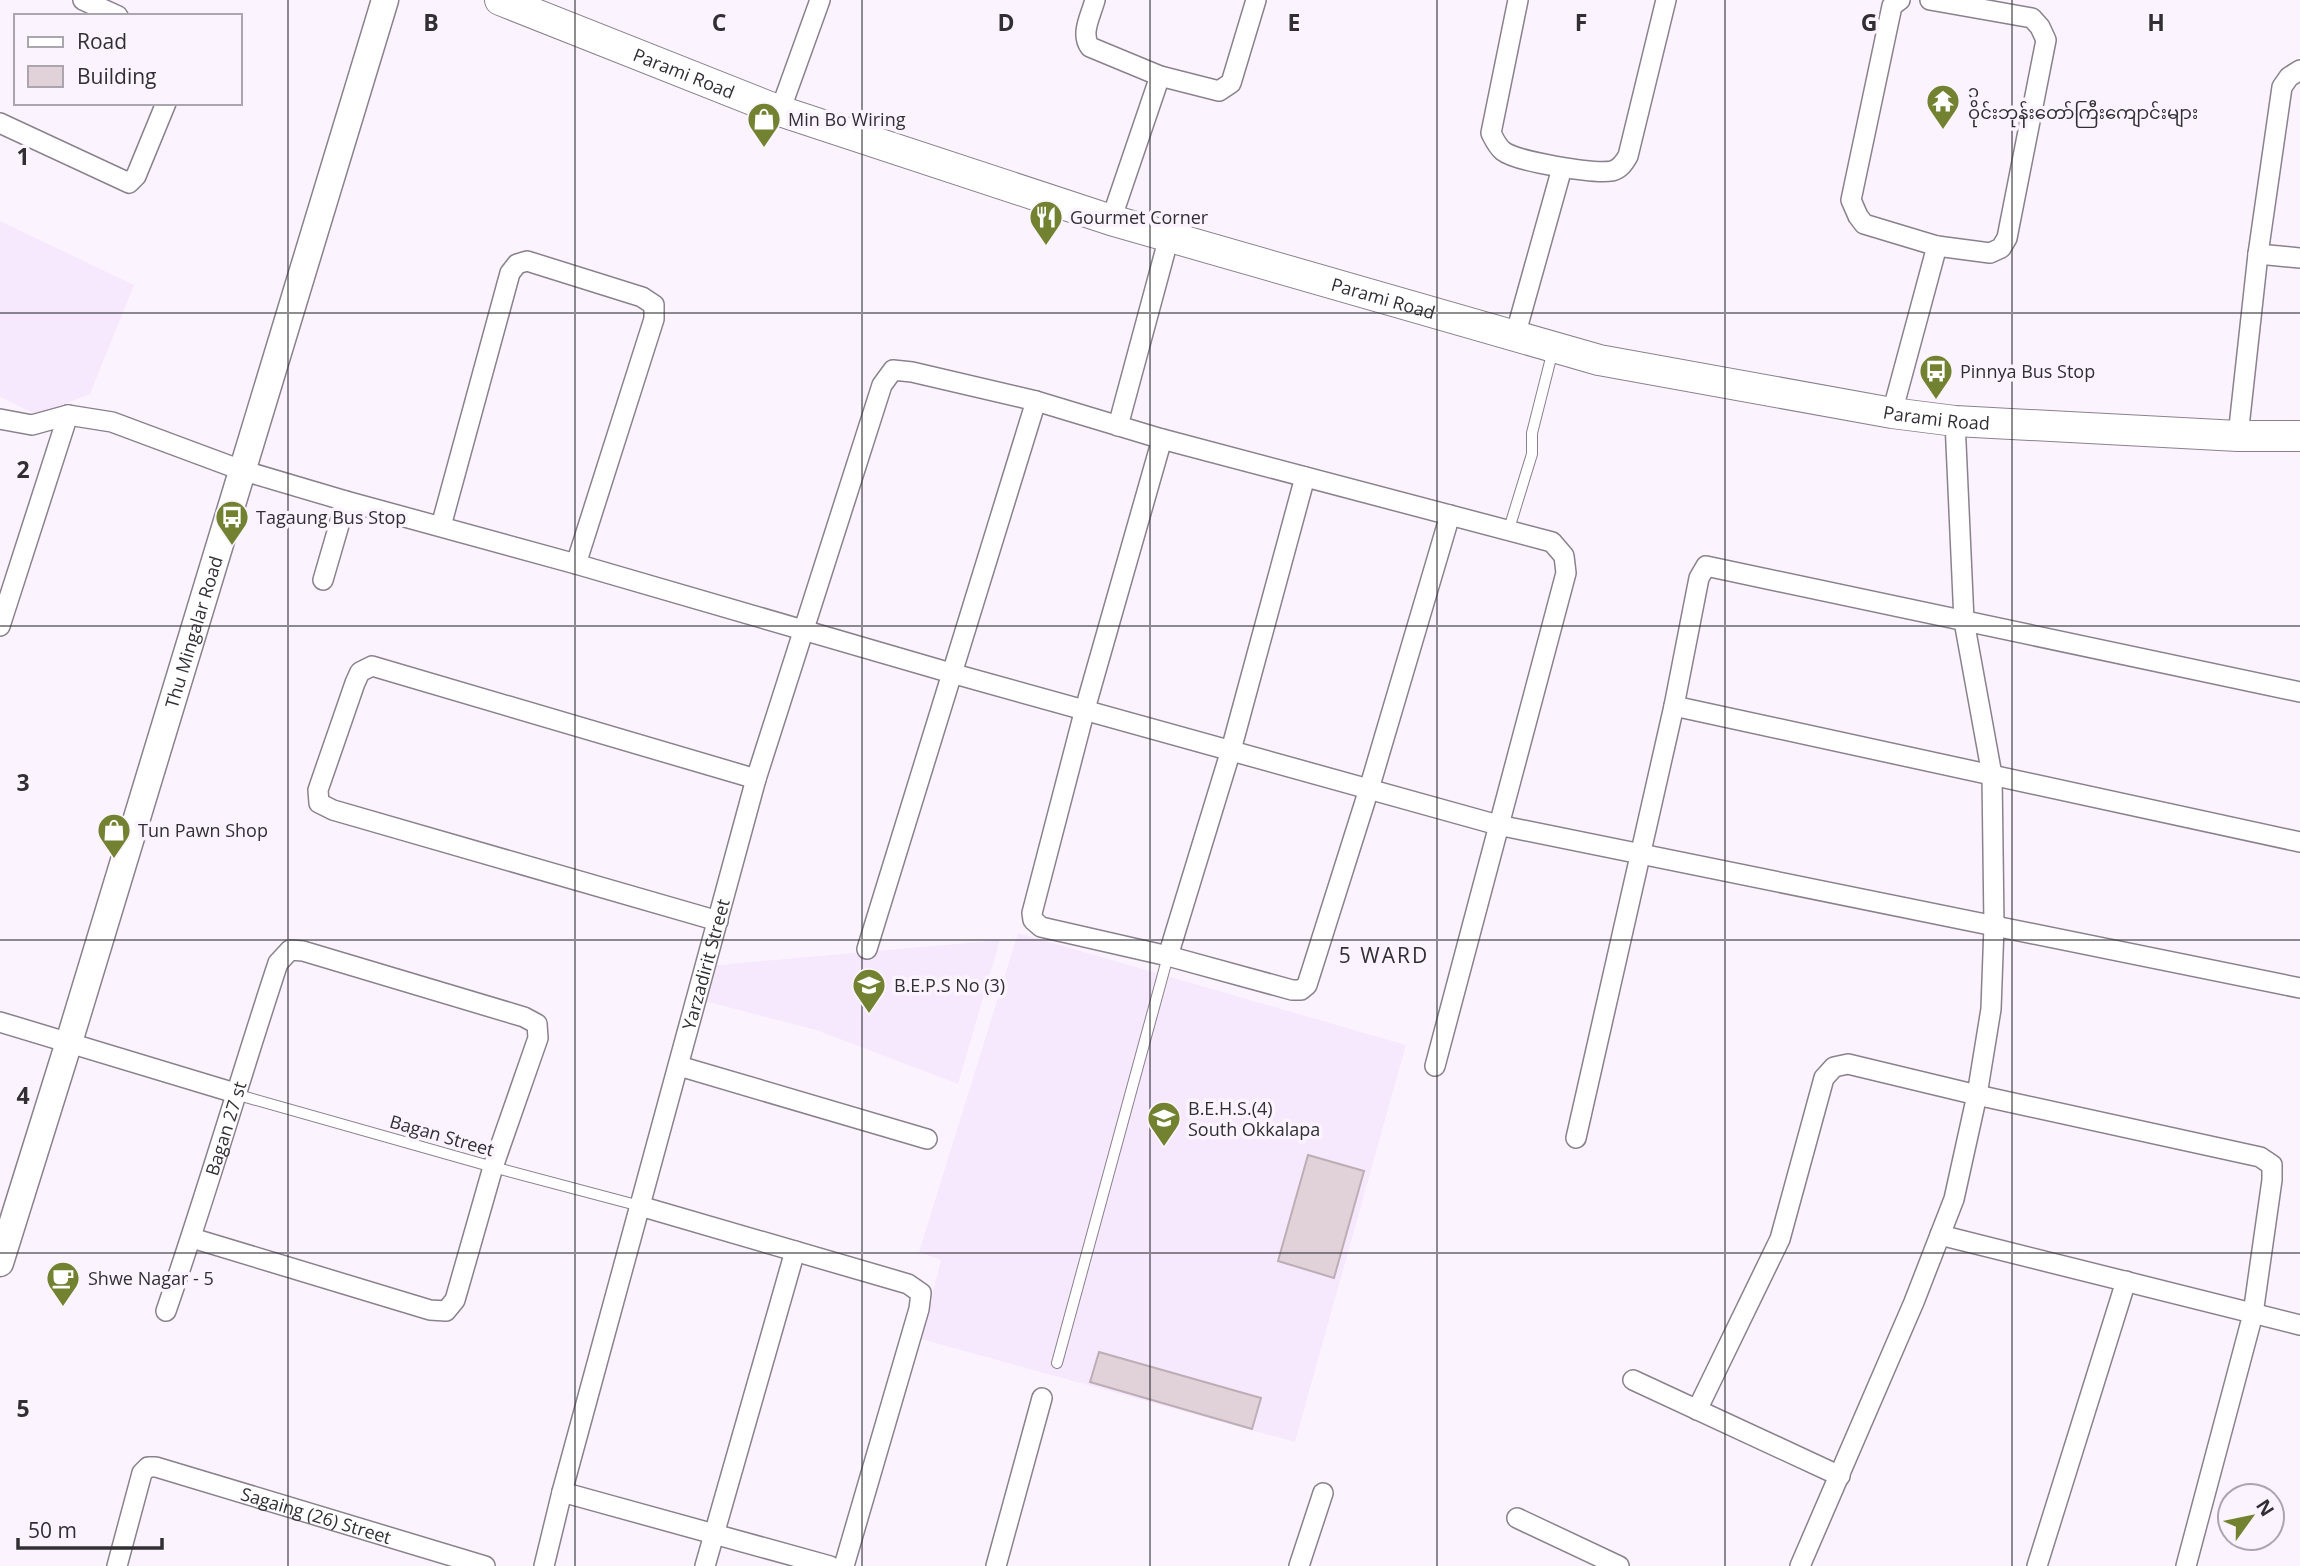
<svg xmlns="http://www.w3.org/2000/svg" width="2300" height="1566" viewBox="0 0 2300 1566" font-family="'Open Sans','Noto Sans Myanmar',sans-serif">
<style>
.built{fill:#f7e9fd}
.building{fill:#e1d1d8;stroke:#bdadb4;stroke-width:2}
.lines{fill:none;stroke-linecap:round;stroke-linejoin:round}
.lane-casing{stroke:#8a818d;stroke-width:12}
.street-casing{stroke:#8a818d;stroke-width:22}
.secondary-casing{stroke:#8a818d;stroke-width:29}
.primary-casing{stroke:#8a818d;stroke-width:32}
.lane{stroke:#fff;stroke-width:10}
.street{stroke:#fff;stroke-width:19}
.secondary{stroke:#fff;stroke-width:26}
.primary{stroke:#fff;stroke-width:30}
.grid{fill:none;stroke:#322f34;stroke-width:2;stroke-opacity:0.55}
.labels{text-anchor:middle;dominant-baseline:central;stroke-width:7;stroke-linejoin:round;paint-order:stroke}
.street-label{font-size:18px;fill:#322f34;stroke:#fbf4ff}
.poi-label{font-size:18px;fill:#322f34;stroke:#fbf4ff;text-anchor:start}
.quarter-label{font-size:21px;letter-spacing:2px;fill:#322f34;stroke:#fbf4ff}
.grid-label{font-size:23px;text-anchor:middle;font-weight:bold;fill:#322f34;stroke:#fbf4ff;stroke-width:7;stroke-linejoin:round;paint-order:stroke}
</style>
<rect width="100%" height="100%" fill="#fbf4ff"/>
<g class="built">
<path d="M0 221 134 285 90 394 37 415 0 397Z"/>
<path d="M1018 933 1406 1045 1295 1442 921 1339 941 1260 919 1252Z"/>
<path d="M1000 940 958 1084 816 1030 704 1001 717 965Z"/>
</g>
<g class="building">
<path d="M1308 1155 1364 1171 1334 1278 1278 1261Z"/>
<path d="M1099 1352 1261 1398 1252 1429 1090 1382Z"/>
</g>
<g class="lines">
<defs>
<g id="lane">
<path d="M1508 532 1532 454V433L1553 350"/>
<path d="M235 1094 493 1167 640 1206"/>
<path d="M1057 1363 1168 956"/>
</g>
<g id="street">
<path d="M83 0 118 16"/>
<path d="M1095 0C1091 15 1080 34 1090 47L1160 76 1219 91 1231 83 1256 0"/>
<path d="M1518 0 1491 133C1494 139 1497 146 1503 151 1517 162 1594 174 1612 171 1620 169 1624 163 1628 156L1666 0"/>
<path d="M1900 0 1892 6 1851 200 1858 216 1864 224 1937 246 1990 253 2001 248 2007 238 2046 40 2040 27 2032 18 1930 0"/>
<path d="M780 111 820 0"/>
<path d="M0 123 129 183 136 176 166 103"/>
<path d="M1111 220 1160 76"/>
<path d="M2258 254 2300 258"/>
<path d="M1515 336 1562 168"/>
<path d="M1892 413 1937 246"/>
<path d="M0 419 32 425 68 415 112 422 241 470 346 501 576 564 951 673 1498 825 2300 988"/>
<path d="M1118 426 1169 237"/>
<path d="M2238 436 2258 254 2282 87 2289 77 2300 70"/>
<path d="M1162 439 1085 709 1032 913 1033 920 1041 927 1168 956 1292 990H1301L1307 985 1369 789 1450 515"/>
<path d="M441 526 510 273 517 264 527 261 642 297 654 305V319L576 564"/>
<path d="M323 580 346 501"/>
<path d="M0 626 68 415"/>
<path d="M1674 706 2300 842"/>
<path d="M718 921 333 810 319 803 318 790 355 683 360 672 372 666 756 779"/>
<path d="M867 949 1036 401"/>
<path d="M1168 956 1231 750 1305 477"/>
<path d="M0 1022 235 1093"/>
<path d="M679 1066 927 1139"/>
<path d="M1576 1138 1674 706 1699 578 1706 566 2300 692"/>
<path d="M640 1206 908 1284 921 1293 919 1309 844 1566"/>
<path d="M1940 1235 2300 1325"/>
<path id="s1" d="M166 1311C206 1196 240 1078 278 963L290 950 303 951 524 1017 537 1024 538 1038 493 1167 455 1300 446 1311 430 1310 192 1238"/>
<path d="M1633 1380 1840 1476"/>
<path d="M1697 1410 1780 1239 1824 1078 1834 1067 1848 1064 1977 1095 2260 1157 2272 1165V1180L2253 1314 2186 1566"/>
<path d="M562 1492 830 1566"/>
<path d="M1517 1518 1619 1566"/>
<path id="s2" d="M117 1566 142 1473 148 1467H156L485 1566"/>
<path id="s3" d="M544 1566 562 1492 756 779 882 385 893 370 912 372 1036 401 1162 439 1552 542 1564 556 1566 573 1435 1066"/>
<path d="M705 1566 795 1251"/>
<path d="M996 1566 1042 1398"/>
<path d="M1299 1566 1323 1493"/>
<path d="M1800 1566 1914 1302 1954 1199 1977 1095 1991 1009 1994 926 1992 775 1964 621 1955 421"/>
<path d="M2037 1566 2126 1281"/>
</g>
<g id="secondary">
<path id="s4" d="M0 1263 69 1042 385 0"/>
</g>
<g id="primary">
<path id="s5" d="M500 0 780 111 1111 220 1599 360 1892 413 1955 421 2238 436H2300"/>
</g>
</defs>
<use href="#lane" class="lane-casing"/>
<use href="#street" class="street-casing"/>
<use href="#secondary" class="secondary-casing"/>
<use href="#primary" class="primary-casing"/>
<use href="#lane" class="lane"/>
<use href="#street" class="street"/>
<use href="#secondary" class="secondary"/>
<use href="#primary" class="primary"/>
</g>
<path class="grid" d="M288 0V1566M575 0V1566M862 0V1566M1150 0V1566M1437 0V1566M1725 0V1566M2012 0V1566M0 313H2300M0 626H2300M0 940H2300M0 1253H2300"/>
<defs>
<symbol id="temple-pin" viewBox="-11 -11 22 30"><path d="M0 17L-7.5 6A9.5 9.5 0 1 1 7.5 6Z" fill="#728230" stroke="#fbf4ff"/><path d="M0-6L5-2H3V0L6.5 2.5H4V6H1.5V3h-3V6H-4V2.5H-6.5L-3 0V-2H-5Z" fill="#fff"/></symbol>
<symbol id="shop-pin" viewBox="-11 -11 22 30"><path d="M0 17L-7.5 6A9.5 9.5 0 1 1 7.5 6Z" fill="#728230" stroke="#fbf4ff"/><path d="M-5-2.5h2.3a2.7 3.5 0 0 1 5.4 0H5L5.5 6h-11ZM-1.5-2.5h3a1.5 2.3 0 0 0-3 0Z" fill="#fff"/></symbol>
<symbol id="restaurant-pin" viewBox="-11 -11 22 30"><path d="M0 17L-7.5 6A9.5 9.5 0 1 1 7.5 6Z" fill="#728230" stroke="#fbf4ff"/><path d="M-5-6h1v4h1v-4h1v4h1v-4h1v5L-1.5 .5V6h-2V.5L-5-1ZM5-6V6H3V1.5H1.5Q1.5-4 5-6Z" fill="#fff"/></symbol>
<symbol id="bus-pin" viewBox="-11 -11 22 30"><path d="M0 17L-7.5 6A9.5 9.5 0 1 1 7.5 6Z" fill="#728230" stroke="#fbf4ff"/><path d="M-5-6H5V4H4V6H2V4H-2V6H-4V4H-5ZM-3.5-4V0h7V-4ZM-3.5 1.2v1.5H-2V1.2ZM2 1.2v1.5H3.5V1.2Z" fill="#fff"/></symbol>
<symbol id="school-pin" viewBox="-11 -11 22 30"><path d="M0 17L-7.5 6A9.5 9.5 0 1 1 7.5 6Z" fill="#728230" stroke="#fbf4ff"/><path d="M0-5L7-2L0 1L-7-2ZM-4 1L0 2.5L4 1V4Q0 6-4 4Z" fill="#fff"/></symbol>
<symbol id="cafe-pin" viewBox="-11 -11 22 30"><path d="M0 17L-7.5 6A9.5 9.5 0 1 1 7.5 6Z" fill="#728230" stroke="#fbf4ff"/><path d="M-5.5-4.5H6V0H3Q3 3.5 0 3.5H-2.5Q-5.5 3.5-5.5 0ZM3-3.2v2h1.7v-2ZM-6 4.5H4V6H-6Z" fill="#fff"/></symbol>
</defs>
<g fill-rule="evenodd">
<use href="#temple-pin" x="1924" y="82" width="38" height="52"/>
<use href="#shop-pin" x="745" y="100" width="38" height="52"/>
<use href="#restaurant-pin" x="1027" y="198" width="38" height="52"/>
<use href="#bus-pin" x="1917" y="352" width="38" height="52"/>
<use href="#bus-pin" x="213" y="498" width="38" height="52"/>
<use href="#shop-pin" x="95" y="811" width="38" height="52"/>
<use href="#school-pin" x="850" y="966" width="38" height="52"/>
<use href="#school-pin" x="1145" y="1099" width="38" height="52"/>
<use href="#cafe-pin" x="44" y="1259" width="38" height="52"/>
</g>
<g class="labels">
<g class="street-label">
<text stroke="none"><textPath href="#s5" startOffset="198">Parami Road</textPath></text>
<text stroke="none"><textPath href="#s5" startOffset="933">Parami Road</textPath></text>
<text stroke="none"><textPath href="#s5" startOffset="1500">Parami Road</textPath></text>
<text stroke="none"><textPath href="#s4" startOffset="660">Thu Mingalar Road</textPath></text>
<text stroke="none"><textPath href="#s3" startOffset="623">Yarzadirit Street</textPath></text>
<text stroke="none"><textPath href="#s1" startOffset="192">Bagan 27 st</textPath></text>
<text transform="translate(442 1135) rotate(16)">Bagan Street</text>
<text stroke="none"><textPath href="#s2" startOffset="280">Sagaing (26) Street</textPath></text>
</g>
<g class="poi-label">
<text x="1968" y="91">၃<tspan x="1968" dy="21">ဝိုင်းဘုန်းတော်ကြီးကျောင်းများ</tspan></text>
<text x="788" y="119">Min Bo Wiring</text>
<text x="1070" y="217">Gourmet Corner</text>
<text x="1960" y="371">Pinnya Bus Stop</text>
<text x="256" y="517">Tagaung Bus Stop</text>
<text x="138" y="830">Tun Pawn Shop</text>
<text x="894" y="985">B.E.P.S No (3)</text>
<text x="1188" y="1108">B.E.H.S.(4)<tspan x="1188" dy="21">South Okkalapa</tspan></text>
<text x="88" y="1278">Shwe Nagar - 5</text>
</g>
<g class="quarter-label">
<text x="1384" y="955">5 WARD</text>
</g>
</g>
<g class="grid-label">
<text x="431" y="31">B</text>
<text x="719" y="31">C</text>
<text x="1006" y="31">D</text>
<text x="1294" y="31">E</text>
<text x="1581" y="31">F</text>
<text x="1869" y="31">G</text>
<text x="2156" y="31">H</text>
<text x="23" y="165">1</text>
<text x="23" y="478">2</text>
<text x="23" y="791">3</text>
<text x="23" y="1104">4</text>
<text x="23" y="1417">5</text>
</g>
<rect x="14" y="14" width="228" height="91" fill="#fbf4ff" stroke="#aba5ae" stroke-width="2"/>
<rect x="28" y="37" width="35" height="10" fill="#ffffff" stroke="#aba5ae" stroke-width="2"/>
<text x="77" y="49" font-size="21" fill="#322f34">Road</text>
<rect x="28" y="66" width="35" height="21" fill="#e1d1d8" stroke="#aba5ae" stroke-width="2"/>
<text x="77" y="84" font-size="21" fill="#322f34">Building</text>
<g transform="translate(2251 1517) rotate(57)"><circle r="33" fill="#fbf4ff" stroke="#aba5ae" stroke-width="2"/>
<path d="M0-5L12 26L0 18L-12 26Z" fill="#728230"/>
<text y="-10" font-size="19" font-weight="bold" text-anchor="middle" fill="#322f34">N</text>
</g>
<path d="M18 1538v10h144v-10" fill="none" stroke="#322f34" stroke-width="3.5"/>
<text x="28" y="1538" font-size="21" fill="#322f34" stroke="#fbf4ff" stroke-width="5" paint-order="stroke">50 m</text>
</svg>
